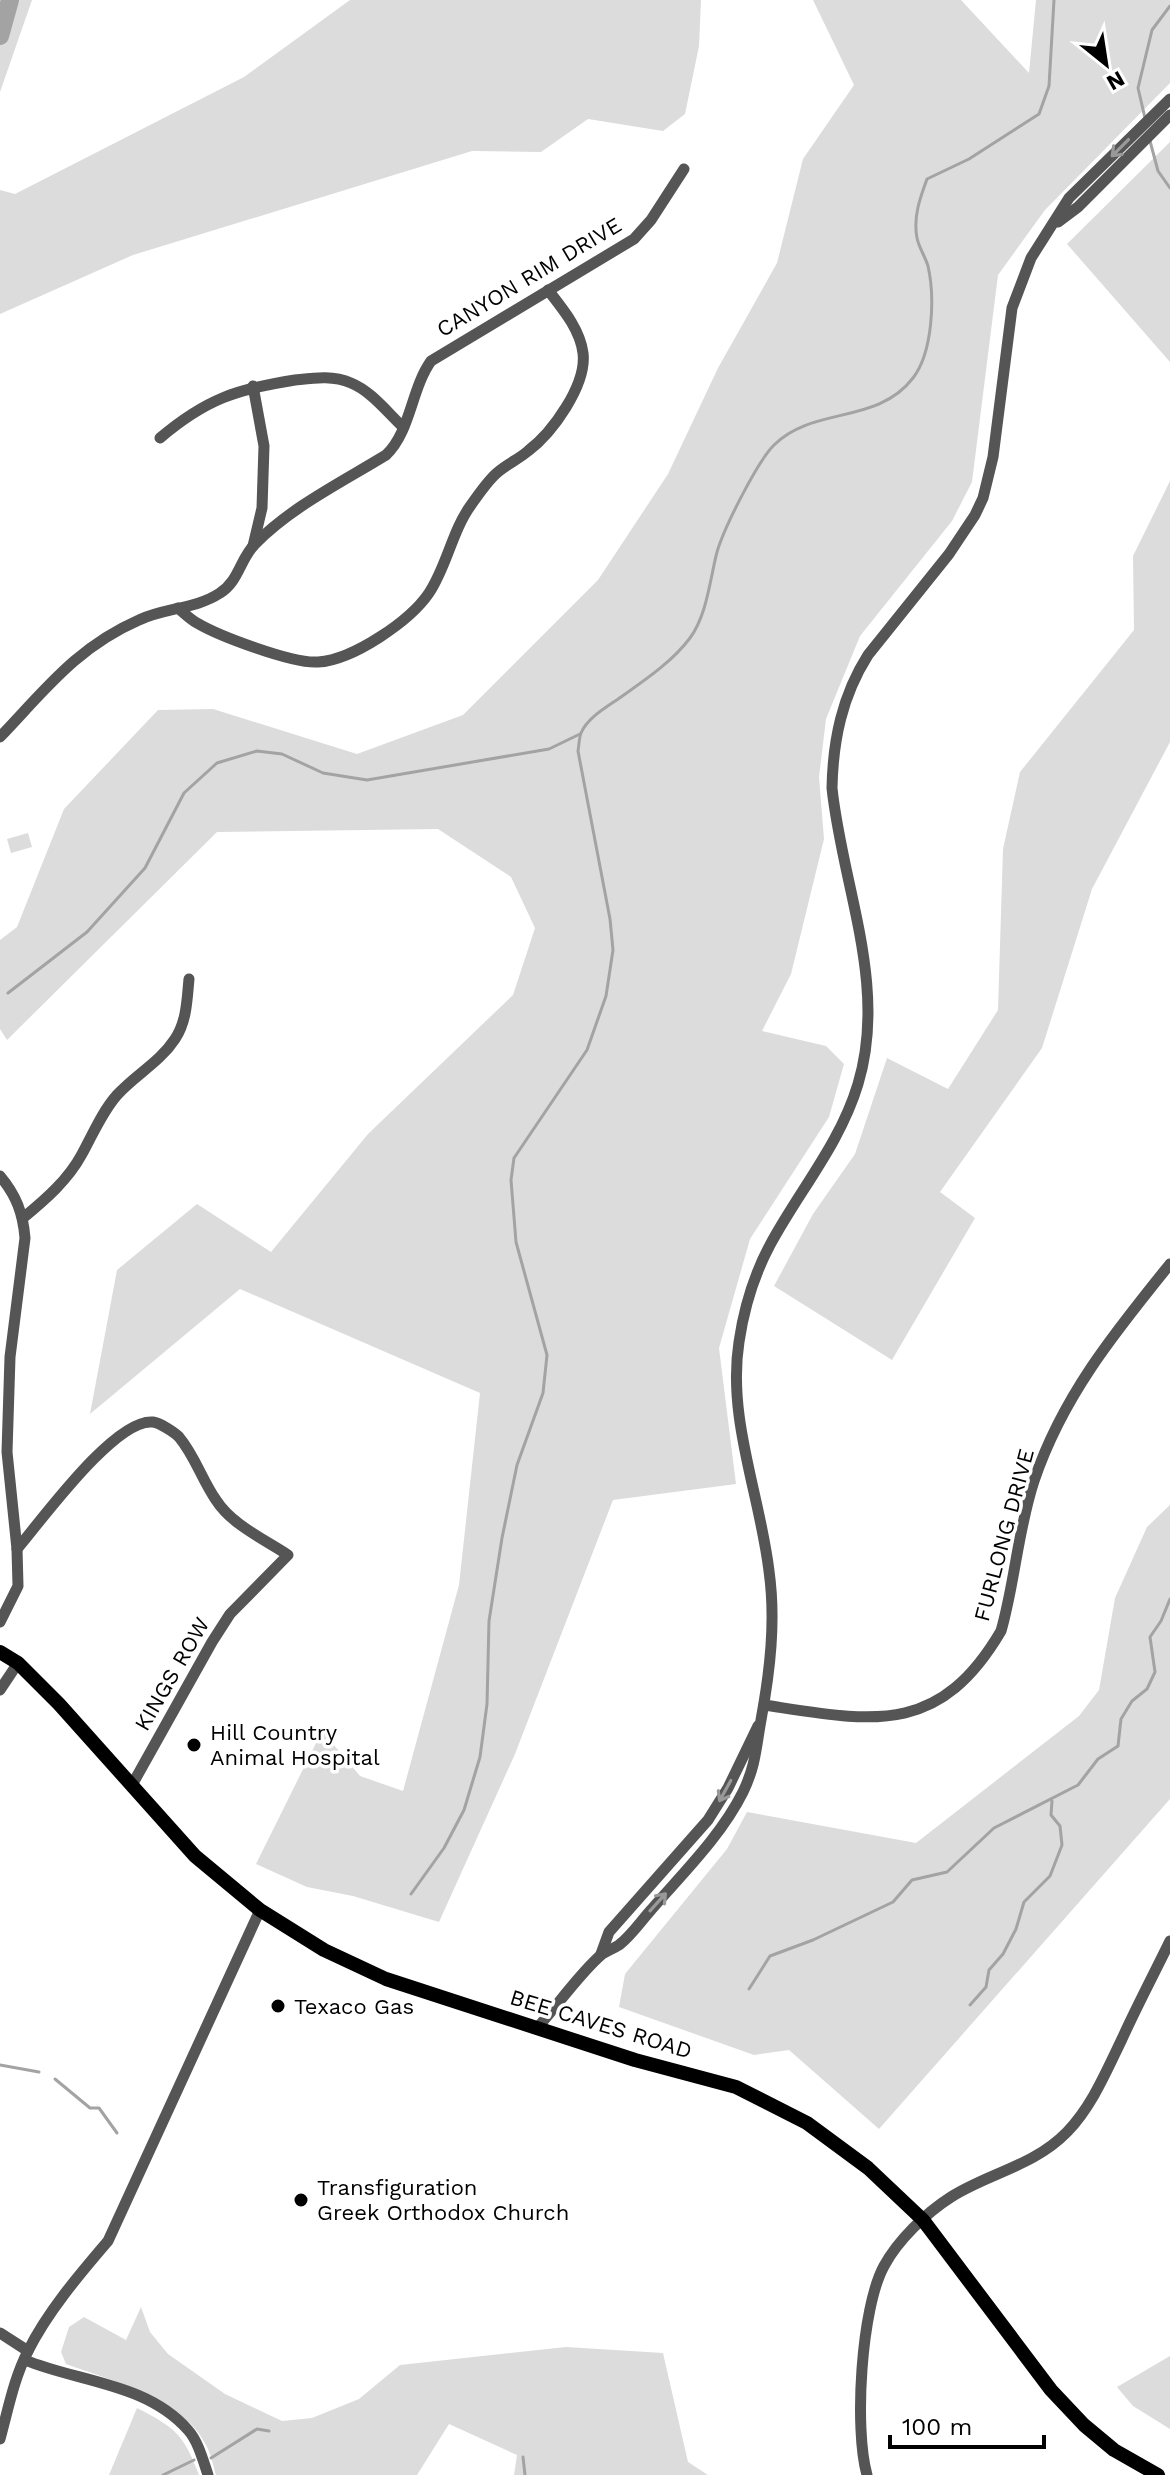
<svg xmlns="http://www.w3.org/2000/svg" width="1170" height="2475" viewBox="0 0 1170 2475" font-family="'Work Sans',sans-serif">
<style>
.green{fill:#dcdcdc}
.lines{fill:none;stroke-linecap:round;stroke-linejoin:round}
.stream{stroke:#a3a3a3;stroke-width:3}
.river{stroke:#a3a3a3;stroke-width:18}
.minor{stroke:#555;stroke-width:11}
.major{stroke:#000;stroke-width:14}
.oneway{stroke:#999}
.poi-dot{fill:#000;stroke:#fff;stroke-width:3}
.labels{text-anchor:middle;dominant-baseline:central;stroke-width:7;stroke-linejoin:round;paint-order:stroke}
.street-label{font-size:22px;fill:#000;stroke:#fff}
.poi-label{font-size:22px;fill:#000;stroke:#fff;text-anchor:start}
</style>
<rect width="100%" height="100%" fill="#fff"/>
<g class="green">
<path d="M0 0H32L0 92Z"/>
<path d="M350 0H701L699 46 685 114 663 131 588 119 541 152 472 151 133 255 0 314V190L15 194 244 77Z"/>
<path d="M813 0H961L1029 73 1036 0H1170V83L1045 210 998 275 972 482 952 521 860 636 826 719 819 777 824 839 791 974 762 1031 826 1046 844 1064 829 1117 750 1239 719 1348 736 1484 613 1500 515 1754 439 1922 353 1896 307 1887 256 1864 322 1731 360 1776 403 1791 459 1585 480 1393 240 1289 90 1414 117 1270 197 1204 271 1252 368 1134 513 995 535 928 511 877 438 829 217 832 7 1040 0 1029V940L17 927 64 809 158 710 213 709 357 754 463 715 598 580 668 474 718 368 777 263 803 159 854 85Z"/>
<path d="M1170 142V362L1067 244Z"/>
<path d="M1170 481V742L1092 889 1042 1048 940 1192 975 1218 892 1360 774 1286 813 1214 855 1154 887 1058 948 1089 998 1010 1003 849 1020 772 1134 630 1133 556Z"/>
<path d="M28 833 32 847 11 853 7 839Z"/>
<path d="M1170 1505V1799L879 2129 789 2050 754 2055 619 2007 625 1974 727 1849 747 1812 916 1843 1079 1716 1099 1690 1115 1598 1147 1527Z"/>
<path d="M141 2307 150 2332 168 2354 225 2394 282 2421 312 2418 359 2399 400 2365 566 2347 663 2353 688 2462 708 2475H514L517 2455 449 2424 417 2475H216C213 2465 211 2454 206 2445 183 2398 112 2381 66 2364L61 2352 69 2327 84 2317 126 2340Z"/>
<path d="M1170 2356V2429L1133 2406 1117 2387Z"/>
<path d="M137 2408C176 2428 183 2434 199 2475H109Z"/>
</g>
<g class="lines">
<g class="stream">
<path d="M1145 118 1138 88 1152 30 1170 6"/>
<path d="M1150 141 1158 171 1170 188"/>
<path d="M8 993 87 932 145 868 184 793 217 763 257 751 282 754 323 773 367 780 549 749 580 734"/>
<path d="M411 1894 444 1848 464 1810 480 1757 487 1704 489 1621 502 1538 517 1465 543 1393 547 1355 516 1242 511 1180 514 1158 587 1050 606 996 613 950 610 919 578 751C579 746 579 738 581 733 588 717 607 707 621 697 645 680 672 662 690 638 707 615 710 579 717 552 724 528 757 462 774 445 813 406 877 425 913 378 933 352 935 297 928 266 925 256 919 248 917 238 913 217 920 198 927 179L969 159 1039 114 1049 86 1054 0"/>
<path d="M749 1989 770 1956 813 1940 893 1902 912 1880 947 1872 994 1828 1078 1785 1098 1759 1118 1746 1121 1719 1132 1701 1147 1689 1155 1672 1150 1637 1161 1621 1170 1599"/>
<path d="M970 2005 986 1987 989 1970 1003 1954 1016 1929 1024 1902 1050 1876 1062 1845 1060 1826 1051 1815 1052 1801"/>
<path d="M0 2065 39 2072"/>
<path d="M55 2079 90 2108H99L117 2133"/>
<path d="M523 2457 525 2475"/>
<path d="M211 2458 257 2429 269 2431"/>
<path d="M163 2475 194 2460"/>
</g>
<path class="river" d="M0 36 10 0"/>
<g class="minor">
<path d="M1058 222 1078 207 1170 115"/>
<path d="M253 386 264 446 262 508 253 546"/>
<path d="M160 438C206 399 237 389 295 380 314 378 332 375 351 383 371 391 387 412 403 427"/>
<path d="M178 608C184 613 190 619 197 623 219 636 293 664 318 662 353 660 410 621 429 593 447 566 452 531 471 505 479 494 488 480 498 472 507 464 519 459 528 451 552 433 587 385 583 353 580 329 562 308 548 290"/>
<path d="M0 737C45 690 77 647 139 620 164 608 196 609 220 593 239 581 240 559 255 544 291 507 342 482 386 455 411 431 411 389 431 361L634 239 651 220 684 169"/>
<path d="M0 1176C16 1195 23 1213 25 1238L10 1357 7 1452 17 1549 18 1586 0 1622"/>
<path d="M23 1218C46 1199 68 1180 82 1154 93 1134 102 1112 117 1095 135 1075 160 1062 175 1039 187 1021 187 999 189 979"/>
<path d="M17 1549C41 1521 115 1418 153 1422 160 1423 174 1432 179 1437 195 1456 202 1480 216 1500 232 1525 264 1539 288 1555L230 1614 212 1642 132 1785"/>
<path d="M0 1690 18 1663"/>
<path d="M764 1705C871 1721 938 1738 1001 1631 1015 1582 1018 1529 1034 1481 1062 1397 1115 1332 1170 1264"/>
<path d="M601 1954 609 1932 708 1820 728 1788 758 1726"/>
<path d="M538 2027C557 2006 580 1973 601 1955 606 1951 613 1949 619 1945 631 1936 641 1921 651 1910 683 1873 721 1836 743 1792 756 1765 756 1747 761 1720 770 1671 776 1621 769 1571 760 1495 727 1418 739 1342 744 1308 754 1275 770 1245 799 1191 840 1144 858 1084 888 985 842 885 832 788 833 740 842 696 868 655L949 554 975 515 983 498 993 457 1012 308 1031 258 1069 198 1170 99"/>
<path d="M0 2333 28 2351"/>
<path d="M25 2360C78 2382 147 2383 188 2430 198 2441 203 2460 208 2475"/>
<path d="M0 2439C8 2410 14 2378 28 2351 48 2311 79 2275 108 2241L260 1910"/>
<path d="M867 2475C854 2429 861 2308 884 2266 898 2240 926 2213 951 2197 989 2173 1034 2166 1067 2132 1092 2106 1106 2072 1122 2039 1137 2006 1154 1974 1170 1941"/>
</g>
<path class="major" d="M0 1652 18 1663 59 1704 195 1856 260 1910 324 1950 386 1979 635 2060 736 2087 807 2123 868 2168 923 2220 1051 2390 1084 2425 1114 2450 1158 2475"/>
</g>
<defs><path id="oneway-shaft" d="M-6 0H5M1.5-3L5.5 0L1.5 3" fill="none" stroke-width="1.6" stroke-linecap="round" stroke-linejoin="round" transform="scale(2)"/></defs>
<g class="oneway">
<use href="#oneway-shaft" transform="translate(1120 148) rotate(135)"/>
<use href="#oneway-shaft" transform="translate(725 1791) rotate(119)"/>
<use href="#oneway-shaft" transform="translate(658 1902) rotate(-48)"/>
</g>
<g class="poi-dot">
<circle cx="194" cy="1745" r="8"/>
<circle cx="278" cy="2006" r="8"/>
<circle cx="301" cy="2200" r="8"/>
</g>
<g class="labels">
<g class="street-label">
<text transform="translate(529 277) rotate(-31)">CANYON RIM DRIVE</text>
<text transform="translate(1004 1535) rotate(-75)">FURLONG DRIVE</text>
<text transform="translate(172 1674) rotate(-60)">KINGS ROW</text>
<text transform="translate(601 2024) rotate(17)">BEE CAVES ROAD</text>
</g>
<g class="poi-label">
<text x="210" y="1732">Hill Country<tspan x="210" dy="25">Animal Hospital</tspan></text>
<text x="294" y="2006">Texaco Gas</text>
<text x="317" y="2187">Transfiguration<tspan x="317" dy="25">Greek Orthodox Church</tspan></text>
</g>
</g>
<g transform="translate(1106 64) rotate(150)" stroke="#ffffff" stroke-width="6" paint-order="stroke">
<path d="M0-6L14 30L0 20L-14 30Z" fill="#000000"/>
<text y="-12" font-size="22" font-weight="bold" text-anchor="middle" fill="#000000">N</text>
</g>
<path d="M890 2435v12h154v-12" fill="none" stroke="#000000" stroke-width="4"/>
<text x="902" y="2435" font-size="24" fill="#000000" stroke="#ffffff" stroke-width="6" paint-order="stroke">100 m</text>
</svg>
